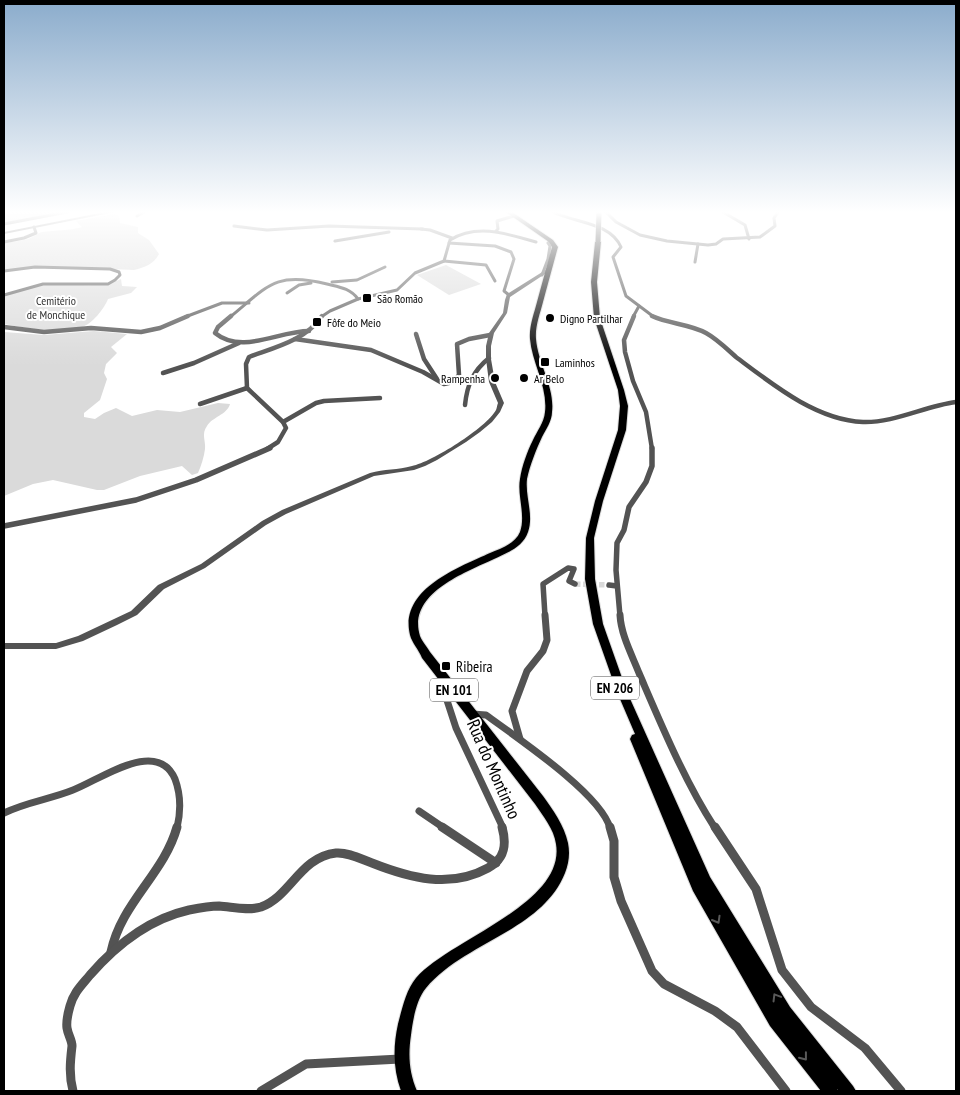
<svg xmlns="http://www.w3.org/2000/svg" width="960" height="1095" viewBox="0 0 960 1095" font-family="'PT Sans Narrow',sans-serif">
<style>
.green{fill:#dadada}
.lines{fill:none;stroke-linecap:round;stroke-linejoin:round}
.stream{stroke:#a1a1a1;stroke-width:1}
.minor-tunnel{stroke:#d9d9d9;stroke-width:5.5;stroke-dasharray:5.5 2.5;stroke-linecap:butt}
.primary-casing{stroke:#dbdbdb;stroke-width:2}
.trunk-casing{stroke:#dbdbdb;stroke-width:2}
.minor-far4{stroke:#535353;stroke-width:3}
.minor-far3{stroke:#535353;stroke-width:4.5}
.minor-far2{stroke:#535353;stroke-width:5.5}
.minor-far1{stroke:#535353;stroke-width:7}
.minor{stroke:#535353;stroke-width:9}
.tertiary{fill:#535353;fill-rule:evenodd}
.primary{fill:#000;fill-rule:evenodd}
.trunk{fill:#000;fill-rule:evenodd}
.trunk-bridge-casing{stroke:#dbdbdb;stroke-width:6;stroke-linecap:butt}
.trunk-bridge{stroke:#000;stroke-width:5}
.oneway{stroke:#595959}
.poi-dot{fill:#000;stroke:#fff;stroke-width:2}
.labels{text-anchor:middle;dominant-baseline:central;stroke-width:4;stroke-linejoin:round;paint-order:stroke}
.far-poi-label{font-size:12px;fill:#000;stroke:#fff;text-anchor:start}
.far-park-label{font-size:12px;fill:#313131;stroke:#fff}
.shield{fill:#fff;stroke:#4c4c4c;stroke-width:1}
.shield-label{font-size:14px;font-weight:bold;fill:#000}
.poi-label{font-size:15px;fill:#000;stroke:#fff;text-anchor:start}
.near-street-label{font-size:18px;fill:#000;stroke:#fff}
</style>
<rect width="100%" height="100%" fill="#fff"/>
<g class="green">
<path d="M4 212H64L4 224Z"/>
<path d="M115 214 119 216 120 223 138 227V233L149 240 159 254C153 265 145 267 134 270L42 266 4 271V243C12 242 20 241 28 239 33 237 38 233 42 232 56 230 69 231 82 227L76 221Z"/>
<path d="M446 265 481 284 449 295 417 275Z"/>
<path d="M121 279 122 286 137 287 131 293 108 299C104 309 92 324 82 327 60 335 26 328 4 324V296C16 292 29 287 41 285 69 281 95 291 121 279Z"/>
<path d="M94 331 127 334 111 347 117 353 106 364 104 373 107 379 100 400 84 413V417L95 419 104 413 116 408 132 416 157 410 180 412 218 403 230 404C227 415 212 417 207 426 201 434 206 441 205 449 204 457 201 466 198 473L192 475 182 466 140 476 104 490H97L53 480 33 484 4 496V332L44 335Z"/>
</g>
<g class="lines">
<path class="stream" d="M5 219 6 212"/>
<path class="minor-tunnel" d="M575 584 609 585"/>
<defs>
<path id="primary" d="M506 212H512L553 240 558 247C553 265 548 284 543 302 540 314 535 326 536 339 538 364 555 387 552 412 552 421 546 429 542 437 536 450 530 465 527 479 525 497 534 515 528 532 523 547 507 553 494 559 464 573 407 594 420 636 422 641 427 647 430 652L543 796C553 810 564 825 568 843 570 853 569 863 565 873 542 931 464 942 426 988 416 1000 413 1020 411 1035 408 1055 409 1072 417 1091H401C393 1069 393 1047 398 1024 402 1009 406 990 416 978 450 939 566 904 556 844 554 829 543 816 535 804L422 658C419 650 412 643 410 635 399 590 457 568 490 553 500 549 515 544 520 532 526 515 517 496 520 479 522 466 527 452 533 440 537 431 544 423 545 412 548 387 532 363 530 339 529 326 534 314 537 302 542 284 547 265 552 247L549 242Z"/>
<path id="trunk" d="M598 240 601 242 597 282 600 318 624 390 628 406 626 430 603 501 594 538 595 579 603 624 627 692 710 877 790 1007 853 1086 856 1091H839L837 1089 838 1091H821L770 1026 693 891 630 739 632 735 635 734 617 692 593 624 585 579 586 538 595 501 618 430 620 406 618 390 594 318 591 282 595 242Z"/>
</defs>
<use href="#primary" class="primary-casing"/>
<use href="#trunk" class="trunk-casing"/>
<g class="minor-far4">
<path d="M553 212C575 223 610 222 621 247L613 257 626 296 654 317"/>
<path d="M606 212 616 222 640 235 667 241 708 245 716 244 723 239 760 237 775 226 774 218 778 212"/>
<path d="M723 212 745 225 749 239"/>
<path d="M137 216 144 212"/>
<path d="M4 224 67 212"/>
<path d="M234 226 267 230 329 226 423 229"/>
<path d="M421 229 430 230 452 238"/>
<path d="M496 231 498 229 497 221 514 216"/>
<path d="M335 241 389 232"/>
<path d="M4 242 24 238 36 233 34 227"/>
<path d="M449 243 495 246 511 252 514 259 504 291 509 295"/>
<path d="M444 261 486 265 495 281"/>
<path d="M695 262 698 244"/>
<path d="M4 271 35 267 110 269 119 272 120 275 115 280 108 284H43L4 295"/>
<path d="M542 275 548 259 550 246 548 243 551 241"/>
<path d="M332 282 357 280 385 267"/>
<path d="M287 293 299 285 311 283"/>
<path d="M185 317 222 303H249"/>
<path d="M230 317C268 286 275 271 327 284 339 287 350 288 358 299"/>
<path d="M321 317 330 311 358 299 397 290 415 273 444 261 450 240C477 223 508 234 536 242"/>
<path d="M633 317 639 306"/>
</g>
<g class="minor-far3">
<path d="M231 316 218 327 215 333C242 355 278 331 309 331"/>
<path d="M634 316 624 340 625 352 633 381 646 412 652 449"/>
<path d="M652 316C669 324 690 324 706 333 717 339 727 349 736 357 772 384 816 420 863 422 894 423 925 406 956 402"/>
<path d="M4 327 44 332 91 328 141 332 160 328 188 316"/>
<path d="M416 334 424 359 437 379"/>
<path d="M295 339 371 350 423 372 444 384 453 382 459 375 457 344 469 339 490 335"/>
<path d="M163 373 194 363 239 343"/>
<path d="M200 404 247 388"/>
<path d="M465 405C467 385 473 371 489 358"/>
<path d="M283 422 316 403 324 401 380 398"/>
<path d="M267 449 278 442 286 428 283 422 247 388 246 364 249 357C276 347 306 340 322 316"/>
</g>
<g class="minor-far2">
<path d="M4 526 136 500 196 480 270 448"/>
<path d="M609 585 617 586"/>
<path d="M545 616 543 584 568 568 574 569 569 581 575 584"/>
<path d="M620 616 616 570 617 543 624 530 629 507 646 482 652 466V448"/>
</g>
<g class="minor-far1">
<path d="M620 615C621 635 632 655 639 673 661 724 685 782 715 828"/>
<path d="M444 678 441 682 456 728 503 828"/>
<path d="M472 714 486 715C516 737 601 794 610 828"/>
<path d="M520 739 512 711 527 671 543 651 547 640 545 615"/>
<path d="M419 811 444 828"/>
<path d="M4 813C26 802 51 799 73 790 100 780 157 737 175 779 181 795 181 811 177 828"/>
</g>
<g class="minor">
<path d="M442 827 496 863"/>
<path d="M610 827 614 841V877L621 901 652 971 664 984 715 1011 737 1027 786 1091"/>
<path d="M715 827 756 889 782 970 811 1007 865 1048 901 1091"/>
<path d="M111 952C121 903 164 874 177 827"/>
<path d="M73 1091C69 1075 70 1063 72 1046 72 1040 68 1035 67 1028 66 1021 68 1013 70 1006 74 992 81 986 90 975 117 944 149 919 189 910 199 908 209 906 219 906 233 907 247 911 261 907 291 896 300 857 336 853 348 852 361 859 372 863 410 878 450 889 488 868 505 859 507 845 502 827"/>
<path d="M261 1091 306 1064 400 1059"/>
</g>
<g class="tertiary">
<path d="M105 212H115L4 234V232Z"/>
<path d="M547 269 551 270 510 297 507 313 494 333 491 346V359L495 382 504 403 500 412 492 422 480 432 466 442 437 460 425 466 414 470 374 476 286 514 266 525 205 568 164 589 137 615 117 625 83 641 56 649H4V643H56L78 636 131 611 158 585 201 564 262 521 282 510 370 473C384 469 398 470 412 466 432 462 486 428 496 410 497 408 497 405 498 403L489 382 486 359V346L489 333 503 313 505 300 507 294Z"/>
</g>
<use href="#primary" class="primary"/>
<use href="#trunk" class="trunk"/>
<defs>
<path id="trunk-bridge" d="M598 242 599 212"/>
</defs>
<use href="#trunk-bridge" class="trunk-bridge-casing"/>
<use href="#trunk-bridge" class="trunk-bridge"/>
</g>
<defs><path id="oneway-chevron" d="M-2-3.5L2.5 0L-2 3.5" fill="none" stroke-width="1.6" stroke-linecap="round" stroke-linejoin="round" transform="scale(1.25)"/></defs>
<g class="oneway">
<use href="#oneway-chevron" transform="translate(717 920) rotate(60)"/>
<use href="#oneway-chevron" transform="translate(776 997) rotate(-121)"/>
<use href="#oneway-chevron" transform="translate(804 1057) rotate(52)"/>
</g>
<linearGradient id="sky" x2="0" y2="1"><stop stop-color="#8baccc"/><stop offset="0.58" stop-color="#fff"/><stop offset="1" stop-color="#fff" stop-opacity="0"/></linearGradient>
<rect width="960" height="366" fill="url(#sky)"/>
<g class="poi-dot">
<rect x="362" y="293" width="10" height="10" rx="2.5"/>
<circle cx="550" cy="318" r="5"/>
<rect x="312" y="317" width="10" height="10" rx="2.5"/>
<rect x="540" y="357" width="10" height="10" rx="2.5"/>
<circle cx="495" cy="378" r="5"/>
<circle cx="524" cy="378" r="5"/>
<rect x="441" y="661" width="10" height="10" rx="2.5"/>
</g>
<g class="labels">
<g class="far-poi-label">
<text x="377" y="298">São Romão</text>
<text x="560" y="318">Digno Partilhar</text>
<text x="327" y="322">Fôfe do Meio</text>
<text x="555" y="362">Laminhos</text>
<text x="485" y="378" text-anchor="end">Rampenha</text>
<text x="534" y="378">Ar Belo</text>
</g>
<g class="far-park-label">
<text x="56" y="300">Cemitério<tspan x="56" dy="14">de Monchique</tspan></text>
</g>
<g class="shield">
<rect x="591" y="676.5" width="48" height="23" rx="4"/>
<rect x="430" y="678.5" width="48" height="23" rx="4"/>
</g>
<g class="shield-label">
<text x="615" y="688">EN 206</text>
<text x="454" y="690">EN 101</text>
</g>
<g class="poi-label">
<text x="456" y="666">Ribeira</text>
</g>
<g class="near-street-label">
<text transform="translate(494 769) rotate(66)">Rua do Montinho</text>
</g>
</g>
<rect width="960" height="1095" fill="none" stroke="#000000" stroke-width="10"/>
</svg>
